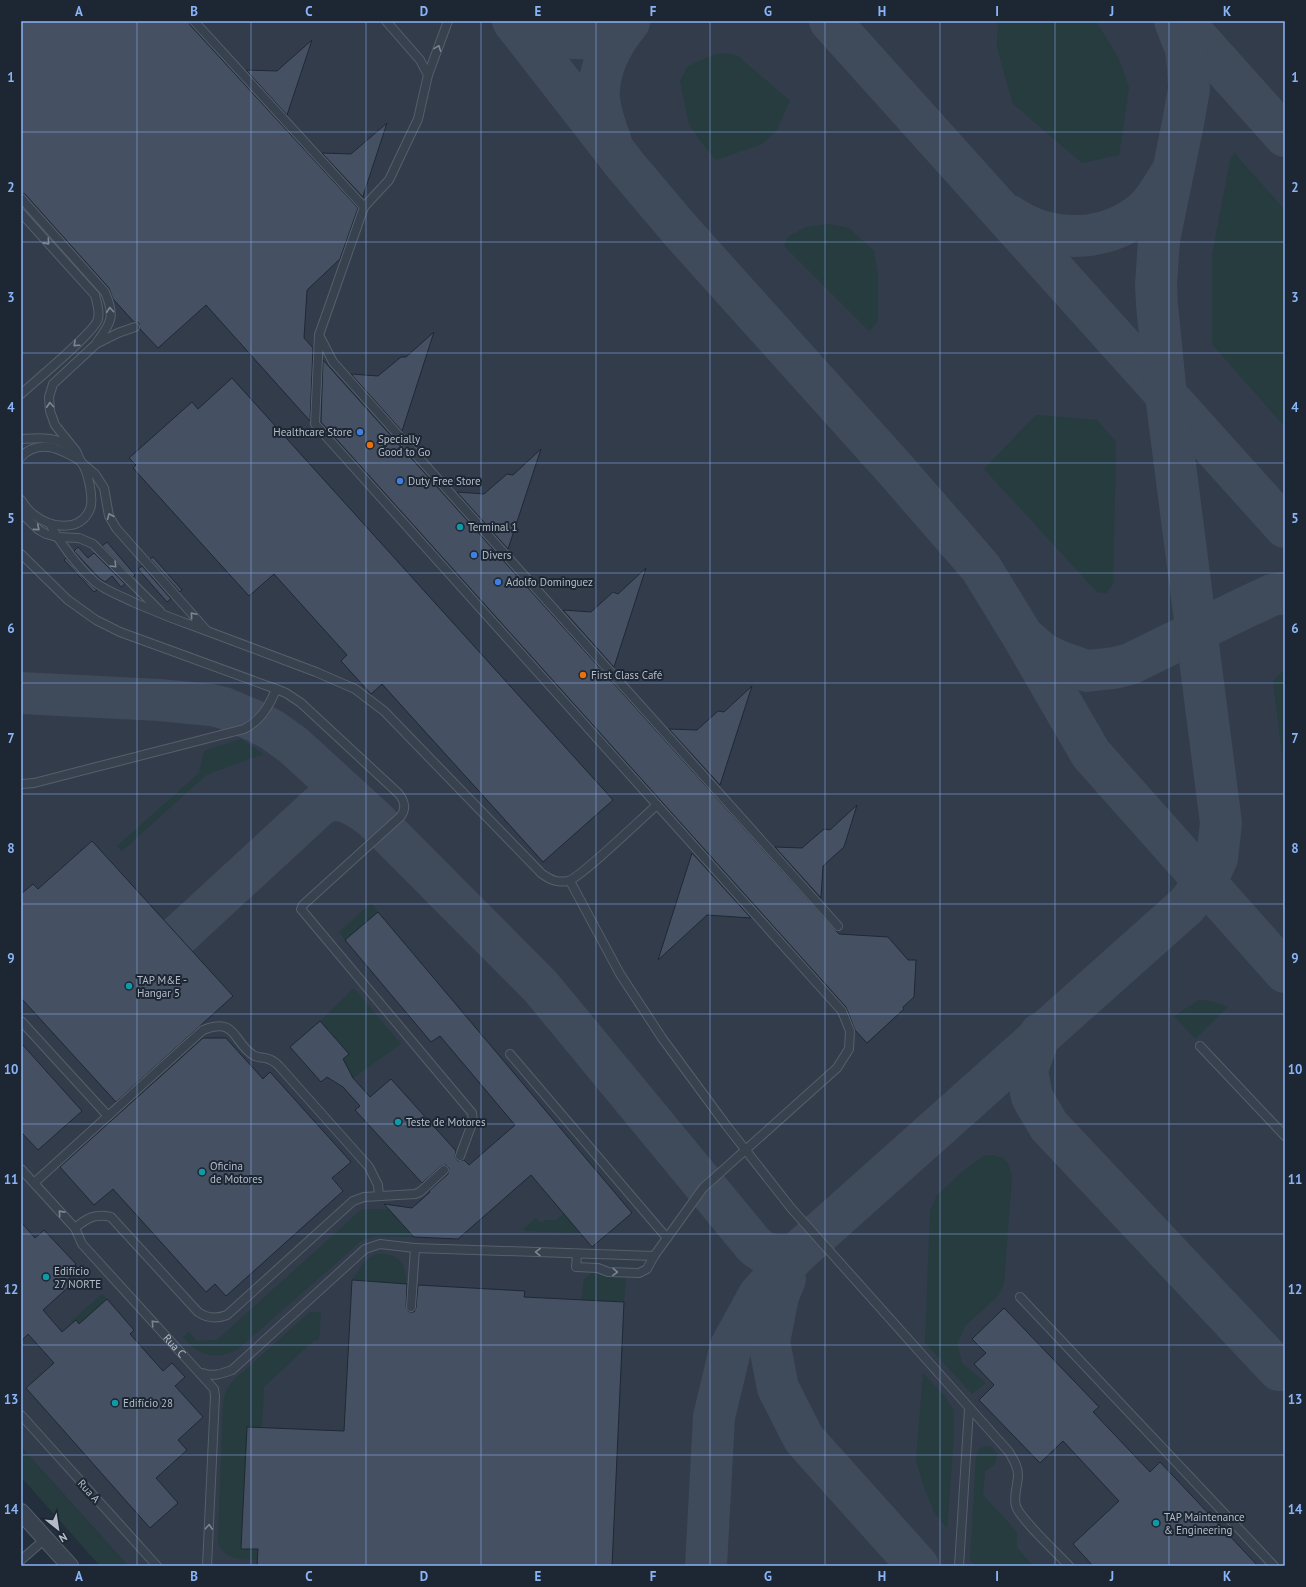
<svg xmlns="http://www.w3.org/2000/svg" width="1306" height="1587" viewBox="0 0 1306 1587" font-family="'PT Sans',sans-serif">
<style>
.airport{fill:#323c4b}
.green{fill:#263c3f}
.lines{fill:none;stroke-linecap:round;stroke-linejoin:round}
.taxiway{stroke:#3f4a5a;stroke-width:42}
.building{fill:#455162;stroke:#1f2835}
.lane-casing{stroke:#565f6c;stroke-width:10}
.street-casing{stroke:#565f6c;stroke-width:18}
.lane{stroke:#38414e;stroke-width:8}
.street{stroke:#38414e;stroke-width:16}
.oneway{stroke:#7c8592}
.grid{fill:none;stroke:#8ab4f8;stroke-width:1;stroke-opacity:0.55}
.shop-dot{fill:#3f7fe0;stroke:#1d2633;stroke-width:1.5}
.food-dot{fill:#e8710a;stroke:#1d2633;stroke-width:1.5}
.culture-dot{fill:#0f9aa8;stroke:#1d2633;stroke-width:1.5}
.labels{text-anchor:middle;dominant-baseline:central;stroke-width:4;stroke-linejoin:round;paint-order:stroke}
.poi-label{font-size:11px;fill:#b4bcc9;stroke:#1d2633;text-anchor:start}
.street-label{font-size:11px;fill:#b4bcc9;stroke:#1d2633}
.neatline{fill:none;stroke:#8ab4f8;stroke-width:1.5}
.grid-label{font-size:13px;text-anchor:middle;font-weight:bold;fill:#8ab4f8}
</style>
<rect width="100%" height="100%" fill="#242f3e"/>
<path class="airport" d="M21 21H1285V1566H128L21 1447Z"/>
<g class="green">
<path d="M998 21H1096L1119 59 1129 88 1119 155 1082 163 1013 104 997 48Z"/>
<path d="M727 53 738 56 790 101 776 131 762 144 716 160 701 142 689 124 680 81 688 66 713 55Z"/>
<path d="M1234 153 1285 210V427L1212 344V256L1230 161Z"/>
<path d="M829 224 849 228 874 251 878 275V321L869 331 784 246 788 237 806 227Z"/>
<path d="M1036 415 1097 420 1116 442 1113 584 1106 593 1097 592 984 469Z"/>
<path d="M1285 669V779L1273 681Z"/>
<path d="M241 739 263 754 206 775 122 851 117 846 199 773 204 751Z"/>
<path d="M371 903 378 912 345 940 339 932Z"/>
<path d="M354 988 401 1044 353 1078 343 1059 349 1054 320 1021Z"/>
<path d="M1199 1000 1212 1001 1228 1007 1195 1039 1174 1016Z"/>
<path d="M993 1155C1008 1159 1008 1162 1012 1176L1004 1284 998 1296 965 1326 957 1344 962 1363 986 1383 972 1394 925 1343 930 1211 937 1195 963 1171 984 1156Z"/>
<path d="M362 1209H389L414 1237 376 1236 361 1241 237 1350C214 1360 199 1356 183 1337L189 1332 197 1341 217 1340Z"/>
<path d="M564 1213 580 1233 525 1231 523 1229 536 1218 541 1223 545 1220H556Z"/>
<path d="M376 1254C398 1253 406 1262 406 1284L352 1280 365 1261Z"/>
<path d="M591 1273 605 1276 626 1277 624 1302 581 1300 584 1279Z"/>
<path d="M102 1294 107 1299 79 1324 76 1320 73 1323 71 1321Z"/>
<path d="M310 1312H321L319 1340 313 1341 264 1387 262 1428 247 1427 241 1548 258 1549 257 1560C241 1559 224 1561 218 1542L223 1403C225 1393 228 1385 236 1378Z"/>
<path d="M923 1373 944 1395 953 1409 954 1435 947 1528 935 1514 925 1490 916 1461Z"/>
<path d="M986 1446 991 1447 997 1453C997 1463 994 1466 985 1471L983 1495 1017 1532V1548L1033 1566H976L970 1560 976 1457 979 1449Z"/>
<path d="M21 1447 128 1566H100L21 1477Z"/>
</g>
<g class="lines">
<g class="taxiway">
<path d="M513 21 626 166 681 231 895 469 981 568 1022 635 1091 754 1285 972"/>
<path d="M520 21C526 25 534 27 540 30 575 43 597 41 629 22"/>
<path d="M830 21 1285 527"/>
<path d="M1182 21 1285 136"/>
<path d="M611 142C606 129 601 114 599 100 597 71 611 44 629 22"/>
<path d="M1010 216C1051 244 1107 243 1145 210 1156 200 1163 186 1170 175"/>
<path d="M1026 639 1042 653 1058 661 1087 671 1114 668 1130 664 1244 608 1272 595 1285 593"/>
<path d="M21 693 159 700 211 705 224 708 255 721 272 730 293 745 375 820 541 987 753 1244C765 1257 779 1256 796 1254"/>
<path d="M179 935 321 804C340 794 354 805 369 815"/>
<path d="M1040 1034 1027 1070 1032 1097 1049 1126 1279 1370"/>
<path d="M785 1279 778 1296 769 1342 778 1388 804 1439 918 1566"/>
<path d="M706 1566 714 1417 731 1346 759 1295 796 1254 1186 906 1206 882 1217 858 1221 823 1166 395 1157 305 1156 285 1159 240 1183 123 1189 89 1188 68 1186 49 1175 21"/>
</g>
</g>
<g class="building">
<path d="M21 21H189L190 25 358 208 340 259 307 290 304 338 313 348 310 421 206 305 158 348 140 329 139 323 134 322 113 299 109 288 25 194 21 193Z"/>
<path d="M312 40 287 115 246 70 277 71Z"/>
<path d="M387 123 365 190 363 197 322 153 351 154Z"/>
<path d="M434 332 402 431 351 374 378 376 401 357H406Z"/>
<path d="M323 360 839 934 888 937 908 960H916L914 997 903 1007 904 1009 867 1043 855 1030 846 1007 321 422Z"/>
<path d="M232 378 613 800 543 862 382 684 371 694 341 661 347 655 274 574 249 596 133 468 136 465 129 458 192 402 198 409Z"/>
<path d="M541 449 508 549 457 492 484 494 507 474 513 475Z"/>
<path d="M107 542 135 575 133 577 102 546Z"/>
<path d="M78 547 88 558 94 553 125 584 121 587 112 576 105 582 99 578 74 551Z"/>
<path d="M153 557 182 590 180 592 150 559Z"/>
<path d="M66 558 85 580 97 590 94 592 64 560Z"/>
<path d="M142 566 171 599 167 602 138 569Z"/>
<path d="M646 568 614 667 563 610 591 612 613 592 618 594Z"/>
<path d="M752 686 720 785 669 729 697 730 718 711 724 712Z"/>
<path d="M857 805 844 847 823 866 821 898 775 847 802 848 824 829 830 830Z"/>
<path d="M92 841 233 996 116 1102 21 998V894L33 884 38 889Z"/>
<path d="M692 853 751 918 707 915 658 960Z"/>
<path d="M378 912 632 1213 592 1247 531 1175 458 1239 414 1237 384 1204 412 1208 430 1192 429 1191 448 1174 449 1168 446 1165 441 1166 422 1183 355 1110 360 1106 343 1087 327 1077 321 1082 290 1047 320 1021 349 1054 343 1059 353 1078 370 1097 391 1079 456 1151 455 1157 458 1161 464 1160 469 1165 515 1125 440 1036 431 1042 345 940Z"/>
<path d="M203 1038H226L263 1079 270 1072 351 1162 332 1178 343 1191 226 1296 215 1284 206 1292 113 1189 94 1205 60 1167Z"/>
<path d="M21 1043 82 1111 38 1150 21 1132Z"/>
<path d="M21 1222 35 1238 44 1230 76 1264 66 1273 74 1282 43 1310 62 1332 76 1320 79 1324 107 1299 134 1330 130 1334 163 1371 172 1363 185 1377 175 1386 203 1417 178 1440 187 1450 156 1478 178 1503 150 1528 26 1388 54 1363 28 1334 21 1341Z"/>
<path d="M352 1280 407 1284 406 1307 408 1311 410 1312H414L416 1308 418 1285 525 1291 524 1297 624 1302 612 1566H257L258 1549H241L247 1427 344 1431Z"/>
<path d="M1004 1308 1099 1407 1093 1412 1150 1472 1160 1462 1258 1566H1093L1073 1544 1119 1501 1063 1441 1040 1463 979 1400 994 1385 974 1364 986 1353 972 1339Z"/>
</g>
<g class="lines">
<defs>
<g id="lane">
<path d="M194 21 364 207"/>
<path d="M428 75 448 21"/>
<path d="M21 198 105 292C115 316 112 322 97 342"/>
<path d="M21 213 95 295C97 303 100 311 98 319 95 332 34 382 21 394"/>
<path d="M319 335 364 207 389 180 418 119 428 75 420 60 386 21"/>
<path d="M21 439C39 438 55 436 70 447"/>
<path d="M21 457C30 447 41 445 54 448 60 450 76 457 81 462 88 470 94 499 90 509 80 533 50 528 33 514 28 511 25 505 21 500"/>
<path d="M21 513 39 530 46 534 57 537 79 538 93 544 160 611"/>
<path d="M50 524C60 543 79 568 95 582 106 591 121 596 133 602 158 613 181 622 207 631L116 528 109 516 104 488 95 474 81 462 76 451 55 425 50 411 49 397 53 384 96 344 118 333 135 327"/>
<path d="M21 554 68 600 96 620 120 632 276 689C270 705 260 721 244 729L34 783 21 784"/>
<path d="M207 631 316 672 355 689 384 711 542 874C551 880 557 883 568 881 579 879 643 817 657 805"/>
<path d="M276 689 286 693 301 703 398 793C404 800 407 807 401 816L303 905 301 909 472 1113 473 1121 460 1156"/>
<path d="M570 881 620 974 662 1038 726 1125 791 1208 1009 1452C1013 1459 1018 1466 1018 1475 1018 1485 1013 1496 1016 1506 1020 1519 1058 1554 1069 1566"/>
<path d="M21 1021 108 1116"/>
<path d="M1200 1046 1285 1136"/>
<path d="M510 1054 667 1238"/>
<path id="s1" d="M21 1169 75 1228 82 1244 214 1389 215 1396 207 1566"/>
<path d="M34 1183 203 1030C237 1017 232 1041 253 1055 257 1058 261 1057 265 1058 271 1059 275 1062 279 1066L369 1167 378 1185 379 1196"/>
<path d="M75 1228C87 1218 95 1213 111 1217L198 1312C208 1319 217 1319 227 1315L353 1201 364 1197 415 1194 420 1192 444 1170"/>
<path d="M415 1248 654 1256"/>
<path d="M577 1254 576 1267 598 1268 608 1272 639 1273 647 1269 654 1256 703 1188 837 1068 849 1049 850 1031 842 1011 315 424 319 335 333 362 838 926"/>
<path d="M1020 1297 1274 1566"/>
<path d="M202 1373C213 1377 221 1374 232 1370L365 1249 380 1244 415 1248 411 1307"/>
<path d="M21 1415 157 1566"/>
<path d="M21 1560 45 1539"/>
<path d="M959 1566 969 1409"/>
</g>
<path id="street" d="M21 1512 70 1566"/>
</defs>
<use href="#lane" class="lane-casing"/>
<use href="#street" class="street-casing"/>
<use href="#lane" class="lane"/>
<use href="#street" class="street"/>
</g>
<defs><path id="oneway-chevron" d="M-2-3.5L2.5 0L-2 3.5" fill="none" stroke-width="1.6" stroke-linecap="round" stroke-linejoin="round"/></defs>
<g class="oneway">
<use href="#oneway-chevron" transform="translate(438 48) rotate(-69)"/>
<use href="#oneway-chevron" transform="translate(47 242) rotate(48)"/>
<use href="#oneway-chevron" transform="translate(110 310) rotate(-94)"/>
<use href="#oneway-chevron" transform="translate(76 344) rotate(138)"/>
<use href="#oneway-chevron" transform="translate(50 405) rotate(-94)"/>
<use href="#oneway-chevron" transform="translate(110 516) rotate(-113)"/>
<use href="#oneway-chevron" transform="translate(37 528) rotate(40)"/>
<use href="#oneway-chevron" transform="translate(114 565) rotate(45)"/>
<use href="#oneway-chevron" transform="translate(193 615) rotate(-131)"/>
<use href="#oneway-chevron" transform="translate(61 1213) rotate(-132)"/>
<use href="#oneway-chevron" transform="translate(538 1252) rotate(-178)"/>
<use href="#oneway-chevron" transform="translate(615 1272) rotate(2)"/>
<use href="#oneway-chevron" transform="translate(154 1323) rotate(-133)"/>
<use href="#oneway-chevron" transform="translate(209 1527) rotate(-87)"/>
</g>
<path class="grid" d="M137 21V1566M251 21V1566M366 21V1566M481 21V1566M596 21V1566M710 21V1566M825 21V1566M940 21V1566M1055 21V1566M1169 21V1566M21 132H1285M21 242H1285M21 353H1285M21 463H1285M21 573H1285M21 683H1285M21 794H1285M21 904H1285M21 1014H1285M21 1124H1285M21 1234H1285M21 1345H1285M21 1455H1285"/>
<g class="shop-dot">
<circle cx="360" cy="432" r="4"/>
<circle cx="400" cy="481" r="4"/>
<circle cx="474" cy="555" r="4"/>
<circle cx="498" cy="582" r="4"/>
</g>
<g class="food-dot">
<circle cx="370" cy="445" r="4"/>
<circle cx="583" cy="675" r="4"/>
</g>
<g class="culture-dot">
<circle cx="460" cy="527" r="4"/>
<circle cx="129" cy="986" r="4"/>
<circle cx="398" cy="1122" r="4"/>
<circle cx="202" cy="1172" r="4"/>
<circle cx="46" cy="1277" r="4"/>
<circle cx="115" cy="1403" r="4"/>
<circle cx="1156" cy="1523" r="4"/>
</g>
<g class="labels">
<g class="poi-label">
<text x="352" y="432" text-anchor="end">Healthcare Store</text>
<text x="378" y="439">Specially<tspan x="378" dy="13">Good to Go</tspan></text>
<text x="408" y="481">Duty Free Store</text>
<text x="468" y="527">Terminal 1</text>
<text x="482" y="555">Divers</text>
<text x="506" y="582">Adolfo Dominguez</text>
<text x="591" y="675">First Class Café</text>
<text x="137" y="980">TAP M&amp;E -<tspan x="137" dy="13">Hangar 5</tspan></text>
<text x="406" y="1122">Teste de Motores</text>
<text x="210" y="1166">Oficina<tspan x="210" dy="13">de Motores</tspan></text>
<text x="54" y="1271">Edifício<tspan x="54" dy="13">27 NORTE</tspan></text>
<text x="123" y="1403">Edifício 28</text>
<text x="1164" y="1517">TAP Maintenance<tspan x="1164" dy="13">&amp; Engineering</tspan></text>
</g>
<g class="street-label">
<text stroke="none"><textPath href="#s1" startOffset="235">Rua C</textPath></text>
<text transform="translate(89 1491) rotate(48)">Rua A</text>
</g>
</g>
<rect width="1306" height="1587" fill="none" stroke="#1d2633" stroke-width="44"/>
<g transform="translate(58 1529) rotate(150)" stroke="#1d2633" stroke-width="3" paint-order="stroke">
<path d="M0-3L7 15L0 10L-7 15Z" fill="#b4bcc9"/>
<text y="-6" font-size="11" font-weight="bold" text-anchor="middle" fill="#b4bcc9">N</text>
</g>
<rect x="22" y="22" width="1262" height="1543" class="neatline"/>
<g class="grid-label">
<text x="79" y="16">A</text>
<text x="194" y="16">B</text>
<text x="309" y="16">C</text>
<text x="424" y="16">D</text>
<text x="538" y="16">E</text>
<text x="653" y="16">F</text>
<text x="768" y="16">G</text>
<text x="882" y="16">H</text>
<text x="997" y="16">I</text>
<text x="1112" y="16">J</text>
<text x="1227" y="16">K</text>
<text x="11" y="82">1</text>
<text x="1295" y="82">1</text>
<text x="11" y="192">2</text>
<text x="1295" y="192">2</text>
<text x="11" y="302">3</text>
<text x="1295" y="302">3</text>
<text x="11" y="412">4</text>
<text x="1295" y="412">4</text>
<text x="11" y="523">5</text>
<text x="1295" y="523">5</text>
<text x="11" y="633">6</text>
<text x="1295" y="633">6</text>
<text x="11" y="743">7</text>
<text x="1295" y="743">7</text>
<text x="11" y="853">8</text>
<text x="1295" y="853">8</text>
<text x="11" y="963">9</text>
<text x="1295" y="963">9</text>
<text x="11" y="1074">10</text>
<text x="1295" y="1074">10</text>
<text x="11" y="1184">11</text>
<text x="1295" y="1184">11</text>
<text x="11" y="1294">12</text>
<text x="1295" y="1294">12</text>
<text x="11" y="1404">13</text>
<text x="1295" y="1404">13</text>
<text x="11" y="1514">14</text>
<text x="1295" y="1514">14</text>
<text x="79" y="1581">A</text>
<text x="194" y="1581">B</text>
<text x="309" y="1581">C</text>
<text x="424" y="1581">D</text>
<text x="538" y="1581">E</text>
<text x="653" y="1581">F</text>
<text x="768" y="1581">G</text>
<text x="882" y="1581">H</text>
<text x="997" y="1581">I</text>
<text x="1112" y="1581">J</text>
<text x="1227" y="1581">K</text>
</g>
</svg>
